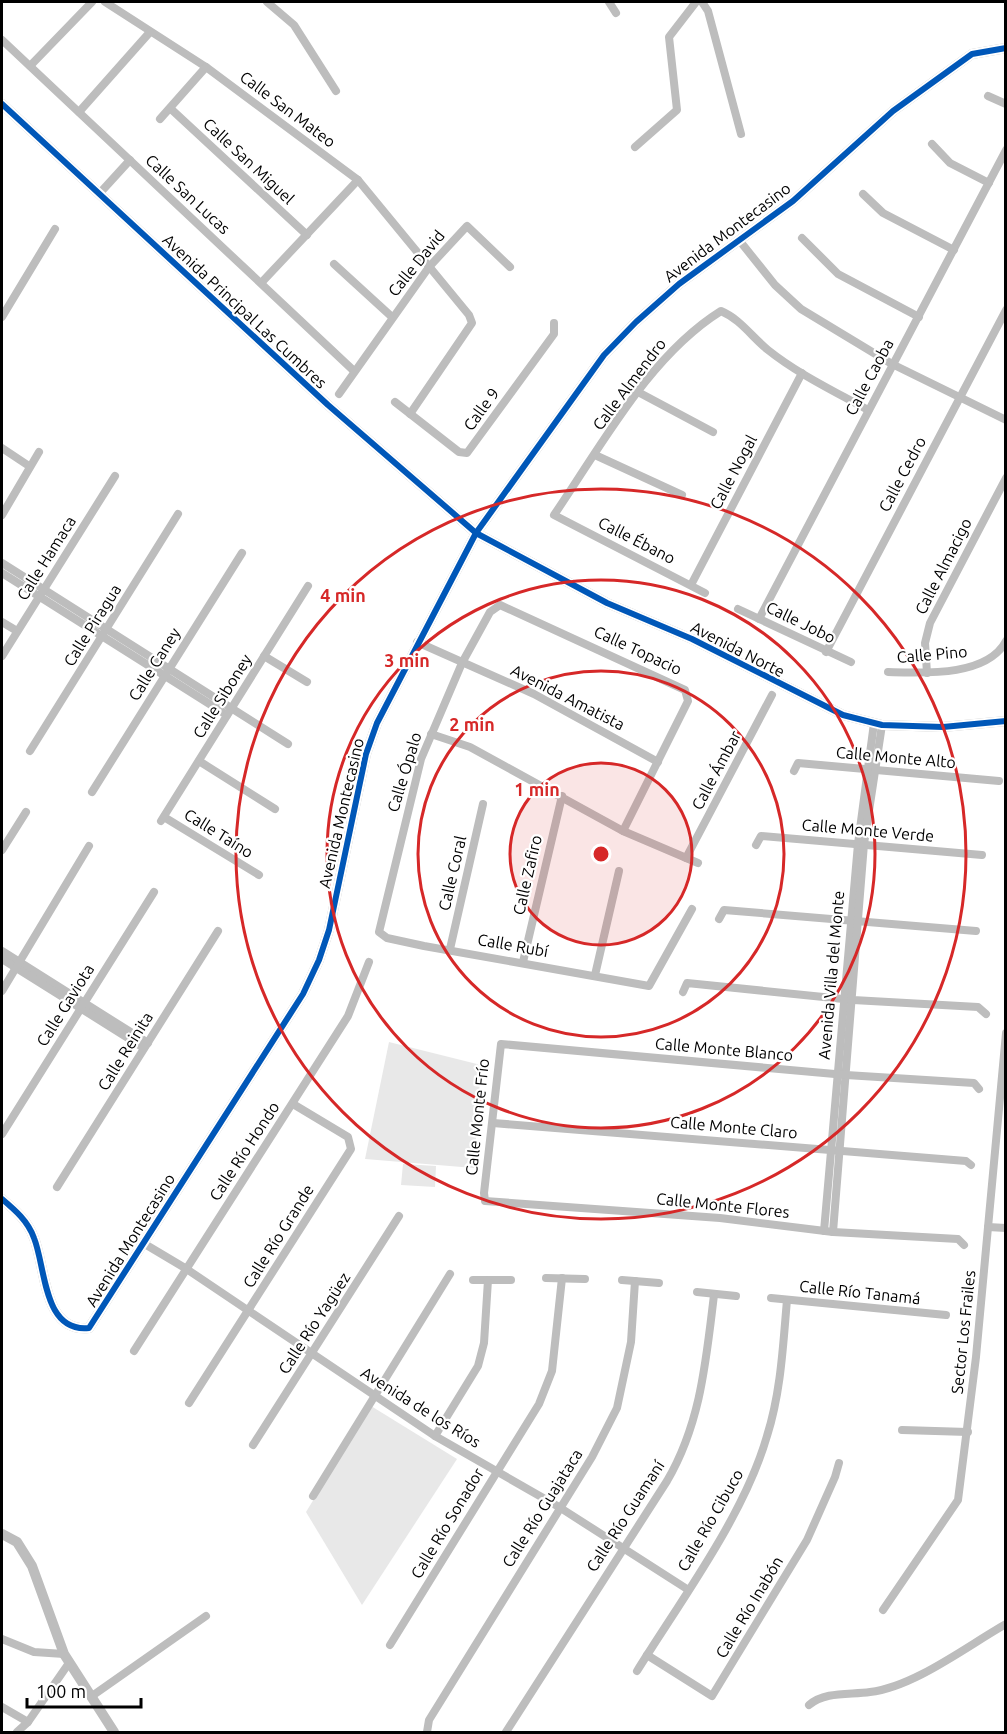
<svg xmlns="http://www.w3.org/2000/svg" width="1007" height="1734" viewBox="0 0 1007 1734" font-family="Ubuntu,sans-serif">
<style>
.green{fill:#e8e8e8}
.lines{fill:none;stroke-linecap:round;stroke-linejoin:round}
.minor{stroke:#bdbdbd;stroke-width:8}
.tertiary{stroke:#bdbdbd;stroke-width:10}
.cycleway-casing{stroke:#fff;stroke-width:10}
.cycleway{stroke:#0057b8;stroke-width:6}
.ring{fill:none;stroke:#d62828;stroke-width:3}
.labels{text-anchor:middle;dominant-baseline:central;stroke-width:4.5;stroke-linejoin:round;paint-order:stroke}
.street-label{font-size:16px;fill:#000;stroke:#fff}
.centre{fill:#d62828;stroke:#fff;stroke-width:3}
.ring-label{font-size:18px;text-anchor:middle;font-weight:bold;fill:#d62828;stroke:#fff;stroke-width:4.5;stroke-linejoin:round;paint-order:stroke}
</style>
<rect width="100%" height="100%" fill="#fff"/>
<g class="green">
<path d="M389 1042 481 1065 474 1168 365 1159Z"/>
<path d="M403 1164 436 1166 435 1187 401 1185Z"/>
<path d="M371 1406 457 1459 362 1605 306 1512Z"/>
</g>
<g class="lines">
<g class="minor">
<path d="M105 2 206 67 358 180 469 315 472 323 410 414"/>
<path d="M267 2 294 25 336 91"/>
<path d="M609 2 616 13"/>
<path d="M702 2 708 11 741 134"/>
<path d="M2 40 354 371"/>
<path d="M30 66 92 2"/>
<path d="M988 96 1006 104"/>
<path d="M171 109 307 235"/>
<path d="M79 112 150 32"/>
<path d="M160 119 206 67"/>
<path d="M932 144 950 163 989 183"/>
<path d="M635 147 677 110 669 37 696 2"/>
<path d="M99 194 130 160"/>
<path d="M863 194 883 213 954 250"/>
<path d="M802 238 838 274 919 317"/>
<path d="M739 240 775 285 801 309 892 364 1006 420"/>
<path d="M334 264 392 317"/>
<path d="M262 282 358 180"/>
<path d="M2 317 55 229"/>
<path d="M638 392 713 432"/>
<path d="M339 394 429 267 467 226 510 267"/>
<path d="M395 402 459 452 467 453 554 334V323"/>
<path d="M2 448 29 466"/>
<path d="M595 455 682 495"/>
<path d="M2 515 39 452"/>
<path d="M2 563 288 744"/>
<path d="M2 573 227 715"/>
<path d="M691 585 802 373"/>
<path d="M705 593 554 515C602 445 649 356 721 311 740 319 752 337 768 350 798 374 834 391 868 410"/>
<path d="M738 609 851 662"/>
<path d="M759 619 1006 150"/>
<path d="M2 622 17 631"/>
<path d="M417 642 534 694 658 762"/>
<path d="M826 652 1006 310"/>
<path d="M2 656 115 476"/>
<path d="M264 656 307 682"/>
<path d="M888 672C923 673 987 677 1006 641"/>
<path d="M927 673 925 643 930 623 1006 478"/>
<path d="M431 734 470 747 623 831 698 863"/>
<path d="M30 751 178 514"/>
<path d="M199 761 275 809"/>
<path d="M794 771 798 763 999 781"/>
<path d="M92 792 242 553"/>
<path d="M164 817 259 875"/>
<path d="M161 821 308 586"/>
<path d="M623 831 688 701 685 690 500 605 490 612 462 663 421 759 379 932 387 938 424 946 649 986 692 909"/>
<path d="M756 845 761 836 982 855"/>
<path d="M2 850 26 812"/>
<path d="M686 858 772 695"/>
<path d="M719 919 724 910 976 931"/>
<path d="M450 949 483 804"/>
<path d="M2 951 148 1043"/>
<path d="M2 959 144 1048"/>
<path d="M523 962 562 796"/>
<path d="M595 975 619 871"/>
<path d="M2 991 89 846"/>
<path d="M683 992 687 983 853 1000 978 1007 986 1014"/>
<path d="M493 1123 966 1161 971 1165"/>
<path d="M2 1134 154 892"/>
<path d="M57 1187 218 931"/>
<path d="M988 1227 1006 1228"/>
<path d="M824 1231 858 844 874 723"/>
<path d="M833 1232 864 844 882 725"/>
<path d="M143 1243 185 1268 435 1436 559 1507 687 1589"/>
<path d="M964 1245 958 1239 833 1232 720 1218 485 1201 484 1193 501 1044 846 1075 974 1083 979 1089"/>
<path d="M546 1278 585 1279"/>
<path d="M473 1280H511"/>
<path d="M622 1280 659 1283"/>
<path d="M697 1292 736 1296"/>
<path d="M771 1298 946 1315"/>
<path d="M134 1351 348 1016 369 962"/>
<path d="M189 1403 351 1149 348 1137 293 1104"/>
<path d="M902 1430 968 1432"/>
<path d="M435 1436 478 1366 484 1343 488 1280"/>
<path d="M253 1445 399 1216"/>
<path d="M313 1496 450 1274"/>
<path d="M883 1610 958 1500 976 1357 1006 1033"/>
<path d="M2 1639 34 1652 64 1654"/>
<path d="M390 1645 539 1404 552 1371 562 1278"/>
<path d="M647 1655 712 1696 807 1540 835 1477 839 1463"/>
<path d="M637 1671C681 1600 744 1516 767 1436 781 1392 783 1345 787 1300"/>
<path d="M92 1696 206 1616"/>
<path d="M809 1705C825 1691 850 1695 870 1692 914 1687 967 1646 1006 1624"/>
<path d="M2 1707 28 1722"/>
<path d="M17 1732 28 1722 69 1663"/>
<path d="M427 1732 429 1720 592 1457 617 1408 631 1342 635 1281"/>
<path d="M506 1732 667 1481C701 1423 706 1360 714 1295"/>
</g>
<g class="tertiary">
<path d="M2 104 328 405 476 533 607 603 692 639 843 715 882 725 943 727 1006 721"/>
<path d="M2 1199C15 1210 28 1221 34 1238 46 1268 43 1333 89 1328L303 994 319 960 329 930 366 754 377 723 476 533 604 355 636 322 679 284 793 201 893 111 972 54 1006 48"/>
<path d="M2 1534 17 1542 32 1566 64 1654 114 1732"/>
</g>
<defs>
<g id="cycleway">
<path d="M2 104 328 405 476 533 607 603 692 639 843 715 882 725 943 727 1006 721"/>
<path d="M2 1199C15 1210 28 1221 34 1238 46 1268 43 1333 89 1328L303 994 319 960 329 930 366 754 377 723 476 533 604 355 636 322 679 284 793 201 893 111 972 54 1006 48"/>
</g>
</defs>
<use href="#cycleway" class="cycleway-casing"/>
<use href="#cycleway" class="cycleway"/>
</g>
<circle cx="601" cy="854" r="91" fill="#d62828" fill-opacity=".12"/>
<g class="ring">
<circle cx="601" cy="854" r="91"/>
<circle cx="601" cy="854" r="183"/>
<circle cx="601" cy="854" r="274"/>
<circle cx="601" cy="854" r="365"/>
</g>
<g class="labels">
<g class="street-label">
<text transform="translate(288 109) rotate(37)">Calle San Mateo</text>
<text transform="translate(249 161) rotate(43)">Calle San Miguel</text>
<text transform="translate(188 194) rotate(43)">Calle San Lucas</text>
<text transform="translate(727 232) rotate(-37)">Avenida Montecasino</text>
<text transform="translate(416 263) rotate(-51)">Calle David</text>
<text transform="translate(245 311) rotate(43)">Avenida Principal Las Cumbres</text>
<text transform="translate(869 377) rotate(-62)">Calle Caoba</text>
<text transform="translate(629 384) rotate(-53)">Calle Almendro</text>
<text transform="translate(481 409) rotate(-54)">Calle 9</text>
<text transform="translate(733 472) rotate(-62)">Calle Nogal</text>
<text transform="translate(902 474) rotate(-62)">Calle Cedro</text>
<text transform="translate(637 540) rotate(27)">Calle Ébano</text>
<text transform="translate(46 558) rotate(-58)">Calle Hamaca</text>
<text transform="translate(943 566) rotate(-63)">Calle Almacigo</text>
<text transform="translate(801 622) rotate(26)">Calle Jobo</text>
<text transform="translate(92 625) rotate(-58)">Calle Piragua</text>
<text transform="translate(738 649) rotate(27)">Avenida Norte</text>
<text transform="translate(638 650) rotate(25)">Calle Topacio</text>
<text transform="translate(932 654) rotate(-5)">Calle Pino</text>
<text transform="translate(154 664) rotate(-58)">Calle Caney</text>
<text transform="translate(222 696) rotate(-58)">Calle Siboney</text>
<text transform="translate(568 697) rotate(27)">Avenida Amatista</text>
<text transform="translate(896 757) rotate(5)">Calle Monte Alto</text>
<text transform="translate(716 770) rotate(-62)">Calle Ámbar</text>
<text transform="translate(404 772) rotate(-73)">Calle Ópalo</text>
<text transform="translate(341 813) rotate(-77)">Avenida Montecasino</text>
<text transform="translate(868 830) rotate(5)">Calle Monte Verde</text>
<text transform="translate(219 833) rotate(32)">Calle Taíno</text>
<text transform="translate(452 873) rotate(-77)">Calle Coral</text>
<text transform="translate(527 875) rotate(-77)">Calle Zafiro</text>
<text transform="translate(513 945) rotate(10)">Calle Rubí</text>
<text transform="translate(831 975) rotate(-85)">Avenida Villa del Monte</text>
<text transform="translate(65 1005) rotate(-58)">Calle Gaviota</text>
<text transform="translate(724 1049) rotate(5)">Calle Monte Blanco</text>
<text transform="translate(125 1051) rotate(-58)">Calle Reinita</text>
<text transform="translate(477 1117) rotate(-84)">Calle Monte Frío</text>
<text transform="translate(734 1127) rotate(5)">Calle Monte Claro</text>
<text transform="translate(244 1151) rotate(-57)">Calle Río Hondo</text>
<text transform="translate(723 1205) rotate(6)">Calle Monte Flores</text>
<text transform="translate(278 1236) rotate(-58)">Calle Río Grande</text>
<text transform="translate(130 1240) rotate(-58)">Avenida Montecasino</text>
<text transform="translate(860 1292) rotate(6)">Calle Río Tanamá</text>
<text transform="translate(314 1323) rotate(-57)">Calle Río Yagüez</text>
<text transform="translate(963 1332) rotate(-84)">Sector Los Frailes</text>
<text transform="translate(421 1407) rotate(32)">Avenida de los Ríos</text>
<text transform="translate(542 1508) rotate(-58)">Calle Río Guajataca</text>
<text transform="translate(625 1516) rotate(-57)">Calle Río Guamaní</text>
<text transform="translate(710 1520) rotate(-60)">Calle Río Cibuco</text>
<text transform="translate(447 1523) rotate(-59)">Calle Río Sonador</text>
<text transform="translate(749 1607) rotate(-59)">Calle Río Inabón</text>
</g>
</g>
<circle cx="601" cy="854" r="9" class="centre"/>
<g class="ring-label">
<text x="343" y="602">4 min</text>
<text x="407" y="667">3 min</text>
<text x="472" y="731">2 min</text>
<text x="537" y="796">1 min</text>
</g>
<rect width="1007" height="1734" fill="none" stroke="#000000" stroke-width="6"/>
<path d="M27 1698v9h114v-9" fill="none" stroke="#000000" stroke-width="3"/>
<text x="36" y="1698" font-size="18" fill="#000000" stroke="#ffffff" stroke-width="4.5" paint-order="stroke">100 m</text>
</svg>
